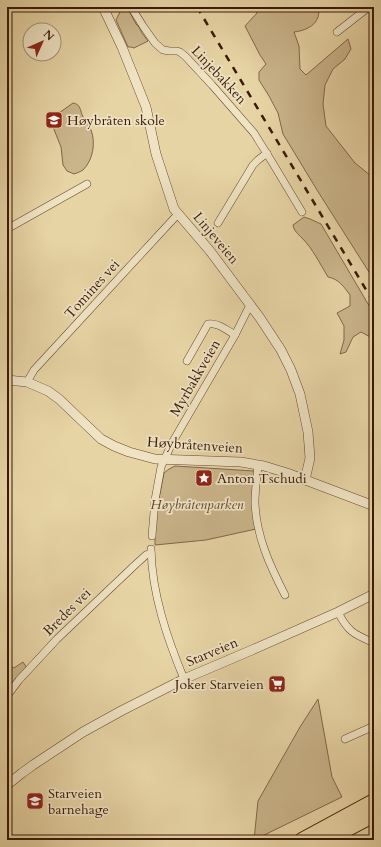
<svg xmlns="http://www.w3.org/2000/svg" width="381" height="847" viewBox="0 0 381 847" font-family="Cardo,serif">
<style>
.green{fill:#cab48a;stroke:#826649}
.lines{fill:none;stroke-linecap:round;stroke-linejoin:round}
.minor-casing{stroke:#65472f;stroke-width:8}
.tertiary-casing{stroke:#65472f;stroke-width:10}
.motorway-casing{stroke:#3a1808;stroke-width:16}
.minor{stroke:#efe3c4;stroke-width:7}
.tertiary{stroke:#efe3c4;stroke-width:9}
.motorway{stroke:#e7d4a5;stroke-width:14}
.rail{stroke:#3a1808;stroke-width:2.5;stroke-dasharray:7 7;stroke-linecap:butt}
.labels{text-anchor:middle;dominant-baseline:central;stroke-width:3.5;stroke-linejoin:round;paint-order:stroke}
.street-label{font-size:14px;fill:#3a1808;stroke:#efe3c4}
.poi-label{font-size:14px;fill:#3a1808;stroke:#efe3c4;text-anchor:start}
.park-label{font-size:14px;font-style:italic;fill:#65472f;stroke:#efe3c4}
</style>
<rect width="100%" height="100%" fill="#e7d4a5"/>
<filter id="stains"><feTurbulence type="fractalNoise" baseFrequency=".005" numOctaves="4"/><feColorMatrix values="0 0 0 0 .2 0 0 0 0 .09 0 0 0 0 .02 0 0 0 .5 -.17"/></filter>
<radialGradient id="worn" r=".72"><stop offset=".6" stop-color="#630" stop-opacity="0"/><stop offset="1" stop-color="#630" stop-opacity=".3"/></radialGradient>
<g class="green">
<path d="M118 7H127L136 24 139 27 142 33 148 41 134 48 131 47H128L116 20 120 12Z"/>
<path d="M254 7H319C319 10 319 14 318 17 315 27 303 31 294 32L299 46 300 69 306 75 348 39 351 49 345 59 333 69 325 85 323 104 326 126 355 163 371 176 374 177V280L317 190 283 134 278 113 269 96 259 80V72L266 64 260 55 245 26 257 13Z"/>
<path d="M73 103C81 104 80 111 83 117 85 122 90 125 91 130 96 143 93 160 83 170 80 172 77 173 74 174L67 171 63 165 61 147 53 127 54 120 59 113Z"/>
<path d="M304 217 310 219 321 224 374 314V339L361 332 353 337 346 352 340 354 344 340V326L337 313 350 306V295C344 287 339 279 328 277 320 264 313 249 302 238 298 234 294 231 293 225Z"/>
<path d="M175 466 254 471 255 473 256 529 206 540 155 545V530L157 509 164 473 169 469Z"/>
<path d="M23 662 27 668 12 683 7 679V664L14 668Z"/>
<path d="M318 699 332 777 342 797 254 840 258 801 300 727Z"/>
</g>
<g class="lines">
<defs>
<g id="minor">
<path d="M131 7 143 26 155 43 163 50 170 51H177L180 52 186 57 212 85 254 133 272 162 302 212"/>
<path d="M337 32 369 7"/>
<path d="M218 223 253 165 258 160 267 153"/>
<path d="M7 229 87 184"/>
<path d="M187 361 208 324C217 322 227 330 235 335"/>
<path d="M27 382 34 370 178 214"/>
<path d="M258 465C257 477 255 490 255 502 256 536 270 566 285 595"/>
<path d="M152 536 155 500 161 467 172 443 235 335 250 305"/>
<path d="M151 549C152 594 167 638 184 679"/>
<path d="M338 612C348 632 354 634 374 643"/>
<path d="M7 696 19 680 57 639 136 564 146 555 151 553"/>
<path d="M345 739 374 726"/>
</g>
<g id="tertiary">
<path d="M103 7 122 47 146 107 156 154 174 209 210 251 260 318 281 350 291 370 300 394 308 432 310 458 305 480"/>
<path d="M7 380 27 382 48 391 59 399 101 439 114 446 129 452 155 459 241 462 264 466 287 473 374 506"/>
<path d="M7 785 22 773 33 765 83 732 121 711 184 679 252 650 338 612 374 594"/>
</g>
<g id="motorway">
<path d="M302 840 374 801"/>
<path d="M327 840 374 815"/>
</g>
</defs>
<use href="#minor" class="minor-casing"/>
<use href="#tertiary" class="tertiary-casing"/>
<use href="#motorway" class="motorway-casing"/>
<use href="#minor" class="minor"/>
<use href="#tertiary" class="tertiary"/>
<use href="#motorway" class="motorway"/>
<path class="rail" d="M197 7 374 303"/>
</g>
<defs>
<symbol id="school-square" viewBox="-11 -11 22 22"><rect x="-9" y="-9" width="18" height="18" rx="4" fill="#8f2418" stroke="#efe3c4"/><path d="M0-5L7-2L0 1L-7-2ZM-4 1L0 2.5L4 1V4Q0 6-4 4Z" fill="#fff"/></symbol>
<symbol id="sight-square" viewBox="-11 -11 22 22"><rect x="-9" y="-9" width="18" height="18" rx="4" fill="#8f2418" stroke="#efe3c4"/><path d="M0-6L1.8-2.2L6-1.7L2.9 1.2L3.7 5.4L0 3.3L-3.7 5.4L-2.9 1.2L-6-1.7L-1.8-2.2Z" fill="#fff"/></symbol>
<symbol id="supermarket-square" viewBox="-11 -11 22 22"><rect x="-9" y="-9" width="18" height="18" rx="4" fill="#8f2418" stroke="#efe3c4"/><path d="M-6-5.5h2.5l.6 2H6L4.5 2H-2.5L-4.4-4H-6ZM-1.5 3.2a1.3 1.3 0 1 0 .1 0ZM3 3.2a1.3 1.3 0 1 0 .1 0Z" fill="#fff"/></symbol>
</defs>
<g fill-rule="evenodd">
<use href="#school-square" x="44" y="110" width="20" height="20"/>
<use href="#sight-square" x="194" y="468" width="20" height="20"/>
<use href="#supermarket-square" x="267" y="674" width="20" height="20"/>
<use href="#school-square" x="25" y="791" width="20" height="20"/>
</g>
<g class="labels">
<g class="street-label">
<text transform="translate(219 75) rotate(47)">Linjebakken</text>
<text transform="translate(216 238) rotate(50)">Linjeveien</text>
<text transform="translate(92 289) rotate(-48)">Tomines vei</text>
<text transform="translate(195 378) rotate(-60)">Myrbakkveien</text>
<text transform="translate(195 445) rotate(4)">Høybråtenveien</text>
<text transform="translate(67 612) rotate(-45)">Bredes vei</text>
<text transform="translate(212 652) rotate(-23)">Starveien</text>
</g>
<g class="poi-label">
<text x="67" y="120">Høybråten skole</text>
<text x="217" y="478">Anton Tschudi</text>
<text x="264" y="684" text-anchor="end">Joker Starveien</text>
<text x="48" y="793">Starveien<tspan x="48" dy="16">barnehage</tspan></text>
</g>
<g class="park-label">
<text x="197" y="504">Høybråtenparken</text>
</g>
</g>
<rect width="381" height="847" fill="none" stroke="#e7d4a5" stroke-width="24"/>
<rect x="8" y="8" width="365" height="831" fill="none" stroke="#3a1808" stroke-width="2"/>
<rect x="12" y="12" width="357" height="823" fill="none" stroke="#3a1808"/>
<g transform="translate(42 42) rotate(45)"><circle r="19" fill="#efe3c4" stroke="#a79279"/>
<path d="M0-3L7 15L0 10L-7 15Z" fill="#8f2418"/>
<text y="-6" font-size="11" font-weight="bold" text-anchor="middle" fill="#3a1808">N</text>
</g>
<rect width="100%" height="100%" filter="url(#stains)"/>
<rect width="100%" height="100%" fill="url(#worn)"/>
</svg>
